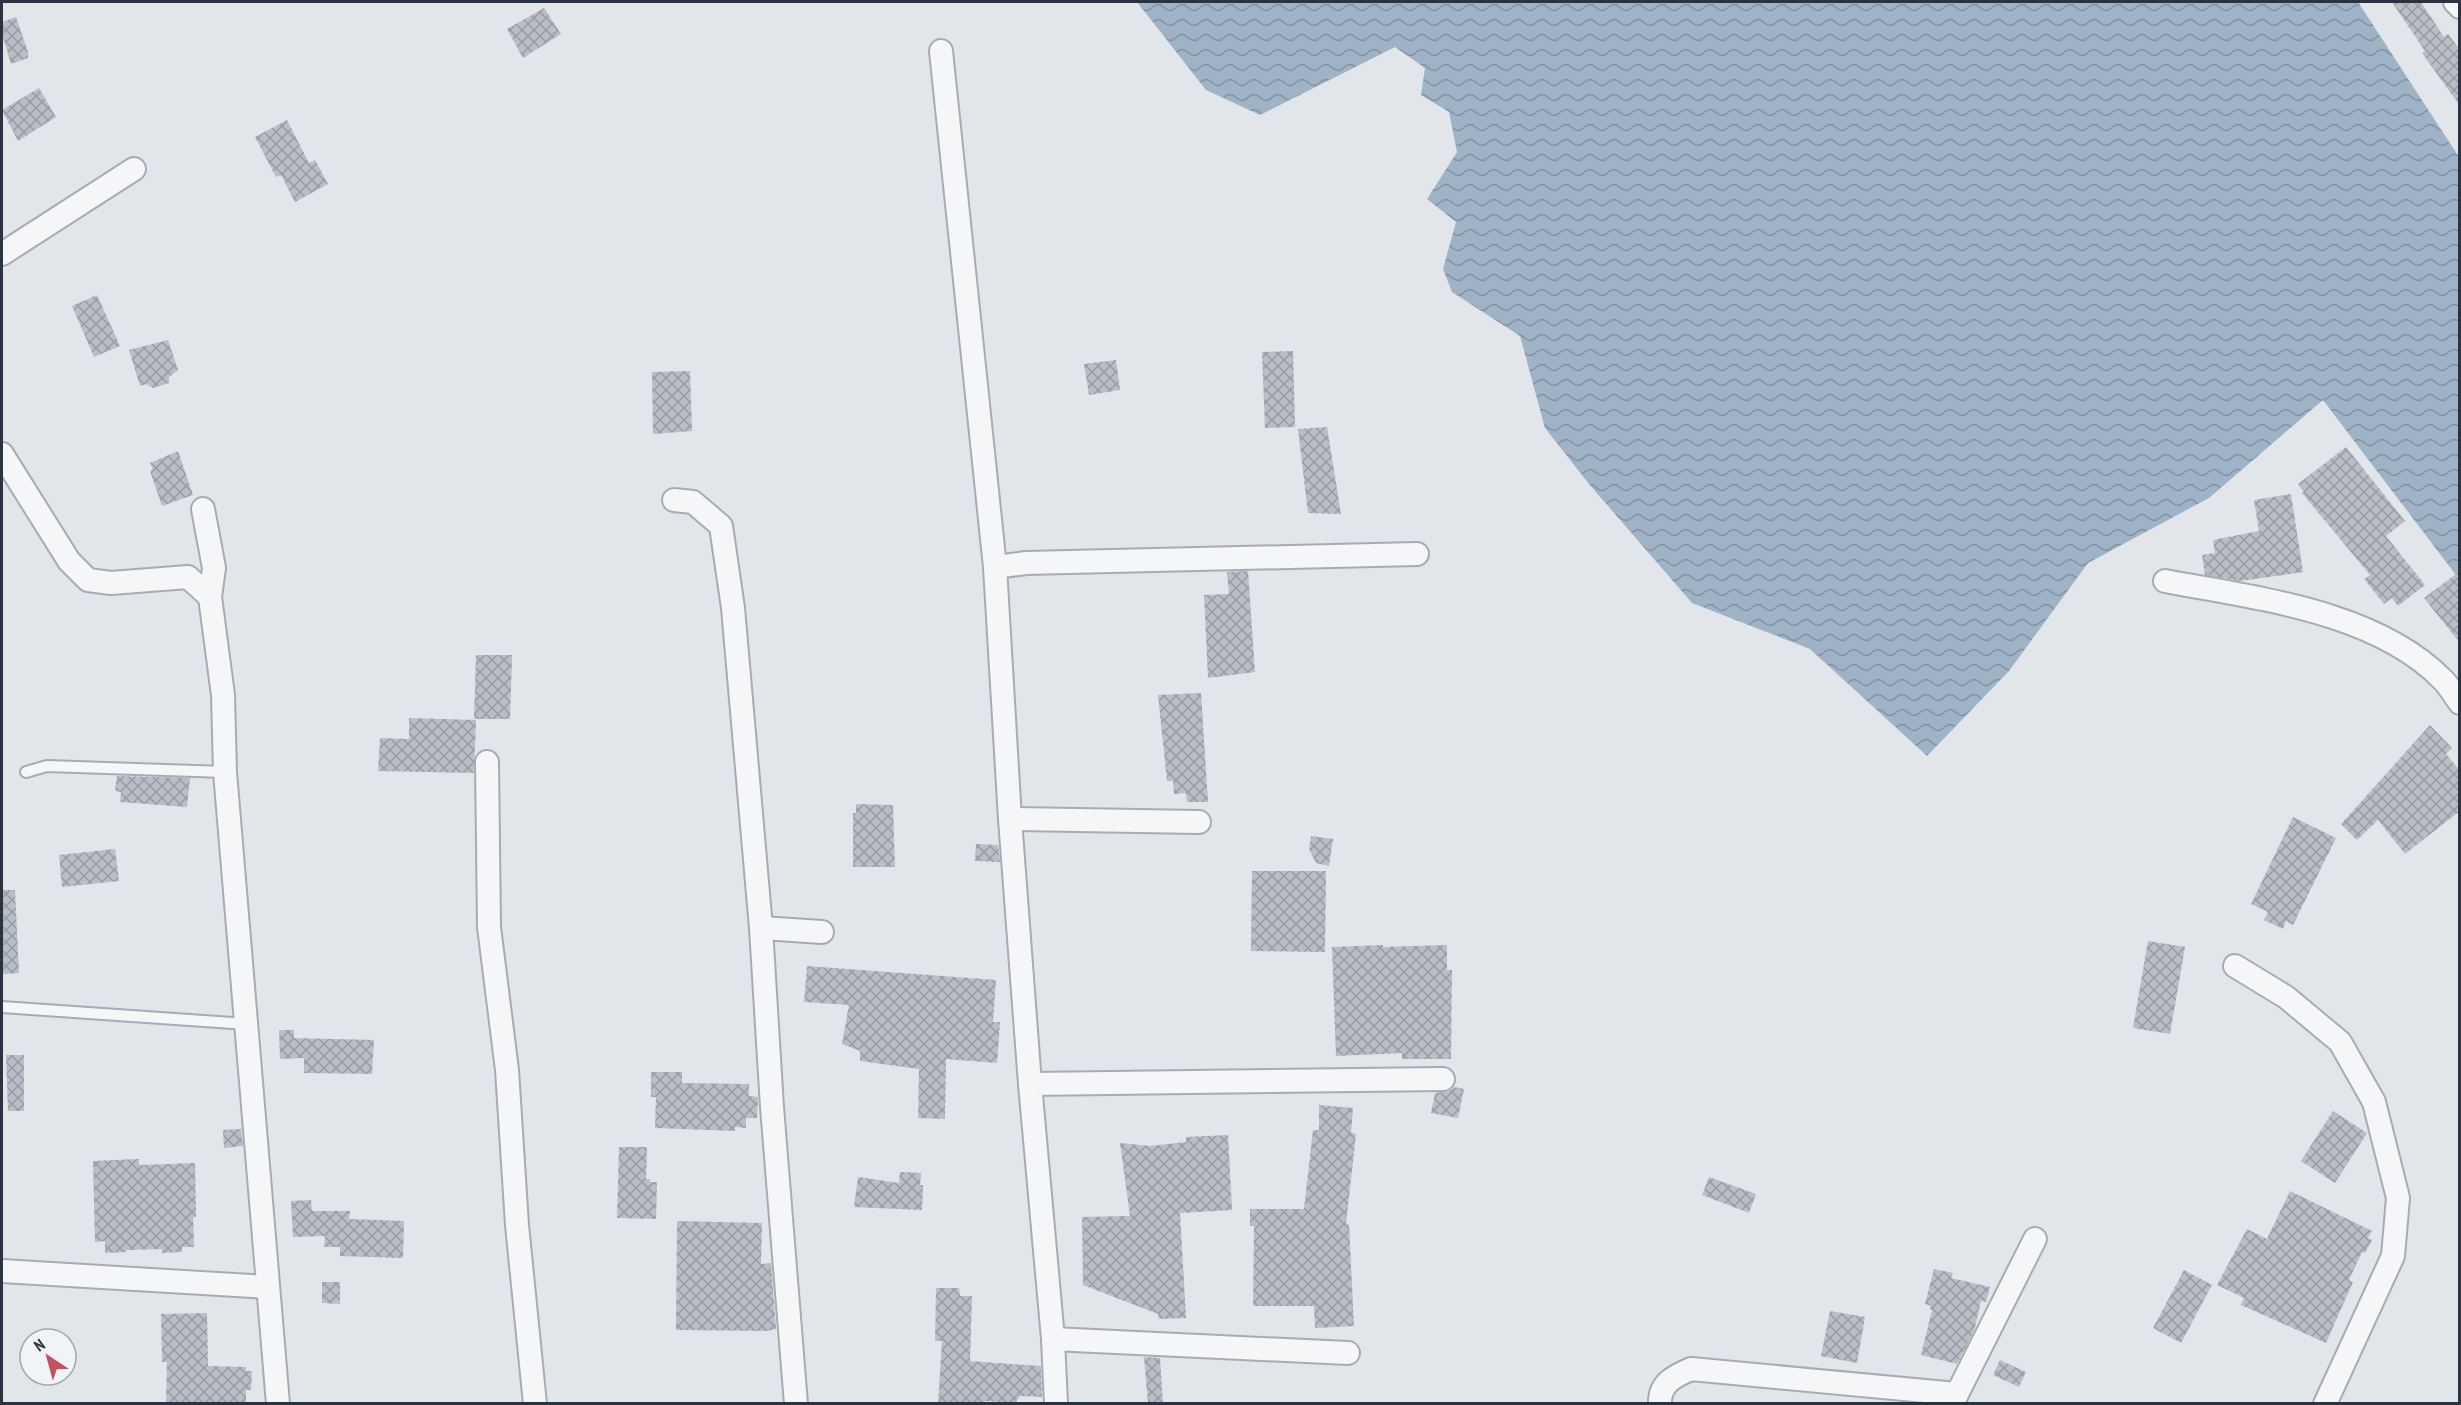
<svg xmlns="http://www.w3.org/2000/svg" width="2461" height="1405" viewBox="0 0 2461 1405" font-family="'PT Sans Narrow',sans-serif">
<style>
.water{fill:url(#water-waves)}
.building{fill:url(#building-cross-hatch)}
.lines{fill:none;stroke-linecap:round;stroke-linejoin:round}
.lane-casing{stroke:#a7acb3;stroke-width:14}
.street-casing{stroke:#a7acb3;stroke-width:26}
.lane{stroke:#f4f6f8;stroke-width:10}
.street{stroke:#f4f6f8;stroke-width:22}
</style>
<defs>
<pattern id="water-waves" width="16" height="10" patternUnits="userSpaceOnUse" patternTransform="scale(1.5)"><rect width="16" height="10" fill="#9fb3c7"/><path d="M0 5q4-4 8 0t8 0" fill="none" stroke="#8292a3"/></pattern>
<pattern id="building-cross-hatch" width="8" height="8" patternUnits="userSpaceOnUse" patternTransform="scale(1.5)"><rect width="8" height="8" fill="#b9bec6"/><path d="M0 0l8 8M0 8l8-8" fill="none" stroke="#979ba2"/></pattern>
</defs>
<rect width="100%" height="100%" fill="#e2e5e9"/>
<path class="water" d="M1137 2H2358L2459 157V579L2323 400 2209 498 2088 563 2009 671 1927 756 1810 649 1692 603 1589 484 1545 428 1520 336 1452 292 1443 269 1456 222 1427 199 1457 152 1449 112 1421 95 1425 68 1395 47 1260 115 1206 90Z"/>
<g class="building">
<path d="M2392 2H2421L2444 37 2448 34 2460 50V106L2422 53 2425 51Z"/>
<path d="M544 8 561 34 523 58 507 29Z"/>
<path d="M16 17 28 52V58L11 64 2 34V22Z"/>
<path d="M39 88 56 117 18 141 2 110Z"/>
<path d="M287 120 309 163 315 160 328 184 295 202 281 175 276 177 255 137Z"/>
<path d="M97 295 120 346 94 357 72 306Z"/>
<path d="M168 340 178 370 169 377V383L153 388 146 384 140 386 129 350Z"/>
<path d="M1293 351 1295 427 1265 428 1262 352Z"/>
<path d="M1116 360 1120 390 1089 395 1084 364Z"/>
<path d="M690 371 692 431 653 434 652 372Z"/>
<path d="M1327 427 1341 514 1308 513 1298 429Z"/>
<path d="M2346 447 2405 521 2386 536 2425 585 2398 606 2392 598 2384 604 2364 579 2370 575 2302 493 2304 492 2298 484Z"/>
<path d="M178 451 193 495 162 506 150 471 153 470 150 463Z"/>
<path d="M2291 494 2303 572 2240 581 2205 575 2202 555 2215 553 2213 540 2259 531 2254 500Z"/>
<path d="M1248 571 1255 672 1208 678 1204 595 1229 594 1227 572Z"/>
<path d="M2460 571V643L2424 598Z"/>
<path d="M476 655H512L510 719H474Z"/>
<path d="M1201 693 1208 802H1187L1186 793 1174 794 1173 781H1167L1158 695Z"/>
<path d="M409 718 476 720 474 773 378 771 380 738 409 739Z"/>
<path d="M2430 725 2452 748 2446 754 2460 771V811L2405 854 2378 820 2357 840 2341 824Z"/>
<path d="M117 776 190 778 187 807 120 802 121 792 115 791Z"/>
<path d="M856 804 893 805 895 867H853V813H856Z"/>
<path d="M2293 817 2336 838 2293 925 2286 921 2283 929 2264 920 2268 912 2251 904Z"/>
<path d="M1311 836 1333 839 1329 866 1316 863 1309 849Z"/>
<path d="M976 844 998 845 1000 862 975 861Z"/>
<path d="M115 849 119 881 62 887 59 855Z"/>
<path d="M1252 871H1326L1325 952 1251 951Z"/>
<path d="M2 890H15L19 973 2 974Z"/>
<path d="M2148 941 2185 947 2170 1034 2133 1028Z"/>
<path d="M1383 945V947L1447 945V970H1452L1451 1059H1402V1053L1336 1056 1332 947Z"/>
<path d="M807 966 996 980 993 1022H1000L997 1063 946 1059 945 1119 918 1118 919 1069 860 1061V1051L842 1044 849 1005 804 1002Z"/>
<path d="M279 1030H294V1038L374 1040 372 1074 304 1073V1058L280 1059Z"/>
<path d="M6 1055H24V1111H8Z"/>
<path d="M651 1072H682V1083L749 1084V1096L758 1097 757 1118H746V1128L735 1127V1131L655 1128 656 1097H651Z"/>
<path d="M1454 1087 1464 1089 1458 1118 1431 1113 1435 1093 1449 1091Z"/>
<path d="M1319 1105 1353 1108 1351 1133 1356 1134 1346 1224H1349L1354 1326 1315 1328 1314 1306H1253L1254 1226H1250V1209H1304L1313 1130H1319Z"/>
<path d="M2333 1111 2367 1133 2335 1183 2301 1161Z"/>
<path d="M241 1129 243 1146 224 1148 223 1130Z"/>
<path d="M1228 1135 1232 1210 1180 1213 1186 1318 1159 1319 1158 1314 1083 1285 1082 1217 1130 1216 1120 1143 1150 1146 1186 1142V1137Z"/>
<path d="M619 1147H647L646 1179H650V1182H657L656 1219 617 1218Z"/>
<path d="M139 1159V1165L195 1163 196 1217H193L194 1247H182V1252L162 1253V1249L126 1250V1252L105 1253V1241L95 1242 93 1161Z"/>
<path d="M900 1172 921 1173 920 1185H923L922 1210 854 1207 858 1177 899 1183Z"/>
<path d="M1709 1177 1756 1194 1749 1213 1702 1195Z"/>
<path d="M2290 1191 2372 1231 2368 1238 2372 1240 2365 1253 2362 1252 2349 1280 2353 1282 2326 1343 2241 1305 2244 1298 2217 1285 2247 1229 2267 1239Z"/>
<path d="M311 1200 312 1211H350L349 1219 404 1221 403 1258 340 1256V1247H324L325 1236 293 1237 291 1201Z"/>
<path d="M677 1221 762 1223 761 1264 771 1263 776 1329 767 1331 676 1330Z"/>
<path d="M1934 1269 1953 1273 1951 1278 1990 1287 1986 1302 1981 1301 1974 1331 1957 1364 1921 1355 1932 1310 1930 1309 1931 1306 1925 1304Z"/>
<path d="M2184 1270 2212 1285 2181 1343 2153 1328Z"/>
<path d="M322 1282H340V1304L322 1303Z"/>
<path d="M936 1288H959L960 1296H972L970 1361 1041 1366 1042 1397 1020 1396 1015 1403 985 1401 983 1404H938L942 1341H935Z"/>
<path d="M1830 1311 1865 1317 1857 1363 1821 1356Z"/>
<path d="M207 1313 208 1366 246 1367V1371H252L251 1390H246V1404H166L167 1362H162L161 1314Z"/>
<path d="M1144 1357 1160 1358 1163 1404H1148Z"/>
<path d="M2000 1360 2026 1372 2019 1387 1993 1375Z"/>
</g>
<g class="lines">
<defs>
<g id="lane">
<path d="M26 772 47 766 225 772"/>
<path d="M2 1007 247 1024"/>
</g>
<g id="street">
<path d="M2455 2 2460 7"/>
<path d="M941 51 995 567"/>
<path d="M2 254 134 169"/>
<path d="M2 454 69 561 88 580 111 583 188 577 210 597"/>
<path d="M674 500 693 502 721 526 733 608 761 928"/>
<path d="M203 509 214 568 210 597 223 695 225 772 278 1404"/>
<path d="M2165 581C2255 598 2376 611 2443 680 2450 687 2454 695 2460 703"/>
<path d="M487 762 489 927 507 1070 517 1225 535 1404"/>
<path d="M1010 819 1199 822"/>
<path d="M2235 966 2286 997 2340 1042 2374 1102 2398 1198 2393 1256 2325 1404"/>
<path d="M1030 1084 1010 819 995 567 1026 563 1417 554"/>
<path d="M2 1271 267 1287"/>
<path d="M1053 1339 1348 1353"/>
<path d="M796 1404 772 1107 761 928 822 932"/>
<path d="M1056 1404 1053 1339 1030 1084 1443 1079"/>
<path d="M1660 1404C1659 1383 1675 1376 1691 1369L1957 1394"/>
<path d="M1952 1404 2035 1239"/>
</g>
</defs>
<use href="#lane" class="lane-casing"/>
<use href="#street" class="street-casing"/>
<use href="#lane" class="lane"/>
<use href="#street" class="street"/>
</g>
<rect width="2461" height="1405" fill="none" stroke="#2b3340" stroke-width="6"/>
<g transform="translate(48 1357) rotate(324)"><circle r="28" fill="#f1f4f7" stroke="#a2a7ae" stroke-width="1.5"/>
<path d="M0-4.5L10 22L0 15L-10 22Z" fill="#c64f62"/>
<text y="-9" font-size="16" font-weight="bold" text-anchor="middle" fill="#2b3340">N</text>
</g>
</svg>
